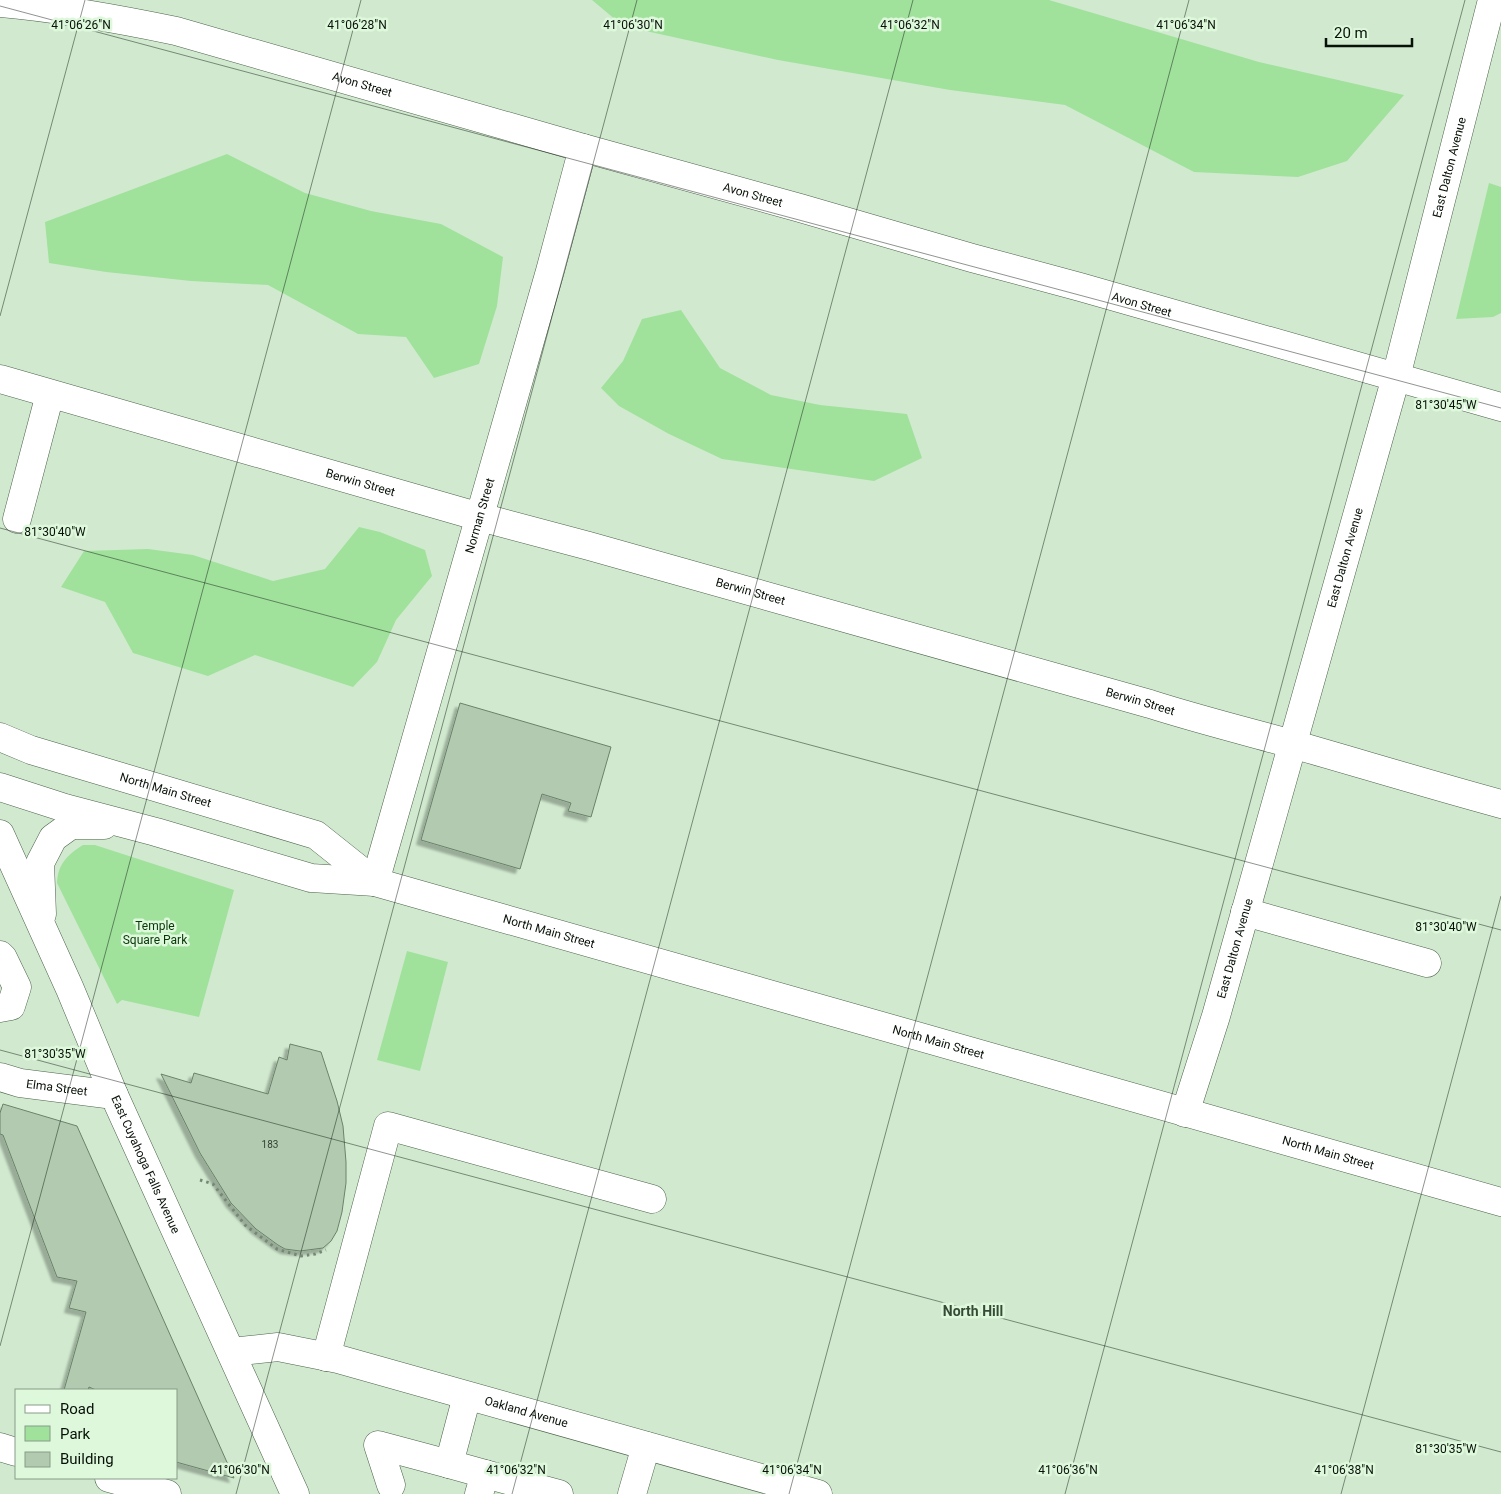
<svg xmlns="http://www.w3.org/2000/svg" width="1501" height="1494" viewBox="0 0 1501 1494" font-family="Roboto,sans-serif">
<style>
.green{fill:#a0e29c}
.building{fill:#b2cbb0;stroke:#6b826a;filter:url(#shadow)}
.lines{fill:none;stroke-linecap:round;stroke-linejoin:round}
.minor-casing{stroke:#4c624a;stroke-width:29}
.major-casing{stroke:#4c624a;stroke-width:29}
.path{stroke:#768875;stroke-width:3;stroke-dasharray:2.5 4;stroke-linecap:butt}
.minor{stroke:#fff;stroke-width:28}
.major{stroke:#fff;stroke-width:28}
.ticks{fill:none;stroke:#081108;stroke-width:1;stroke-opacity:0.45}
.labels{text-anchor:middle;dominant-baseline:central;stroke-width:5;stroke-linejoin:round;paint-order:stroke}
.number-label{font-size:10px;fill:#324032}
.street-label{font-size:12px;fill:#081108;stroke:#def8dc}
.park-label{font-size:12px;fill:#093709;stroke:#def8dc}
.neighbourhood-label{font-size:14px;font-weight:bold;fill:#364b35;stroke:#def8dc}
.ticks-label{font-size:12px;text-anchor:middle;fill:#081108;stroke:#def8dc;stroke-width:5;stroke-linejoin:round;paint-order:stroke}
</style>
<defs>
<filter id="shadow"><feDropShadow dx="-4.5" dy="4.5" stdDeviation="1" flood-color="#0004"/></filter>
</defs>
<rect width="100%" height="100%" fill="#d1eacf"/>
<g class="green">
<path d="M592 0H1049L1259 62 1404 95 1347 161 1298 177 1194 172 1065 105 950 90 778 60 623 26Z"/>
<path d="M227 154 305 193 371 211 441 224 503 257 497 306 479 364 434 378 406 337 358 334 268 285 191 281 106 272 49 263 45 222Z"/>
<path d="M1489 183 1501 187V313L1493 317 1456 319Z"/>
<path d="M681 310 720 368 771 395 820 405 907 414 922 458 874 481 722 459 669 434 619 406 601 388 623 361 642 319Z"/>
<path d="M359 527 380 532 425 550 432 576 396 620 377 662 353 687 255 655 208 676 133 653 105 602 61 587 84 551 148 549 193 555 273 581 325 569Z"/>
<path d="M83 845H95L234 890 199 1017 122 1000 117 1004 57 883C58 864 67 855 83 845Z"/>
<path d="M407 951 448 962 420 1071 377 1060Z"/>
</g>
<g class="building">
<path d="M460 703 611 747 591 817 568 811 571 803 542 794 520 869 421 840Z"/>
<path d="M290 1044 321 1052 337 1101 343 1126 346 1162V1183L342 1212 337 1231 331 1241 323 1248 300 1251 285 1249 278 1245 256 1229 231 1203 200 1153 161 1074 191 1083 194 1073 268 1094 279 1057 287 1060Z"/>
<path d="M3 1104 77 1126 234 1478 176 1462V1390H96L89 1387 88 1390H64L86 1312 69 1308 77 1281 57 1277 3 1135 0 1134V1113Z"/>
</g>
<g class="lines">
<defs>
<g id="minor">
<path id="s1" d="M0 3C59 8 118 19 176 31L583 148 800 208 972 258 1080 287 1501 407"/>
<path id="s2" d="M0 379 480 517 589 546 1150 704C1197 719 1245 731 1292 744 1362 764 1431 785 1501 804"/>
<path d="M17 519 50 394"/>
<path id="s3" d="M375 882 550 271 583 148"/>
<path d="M1245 912 1427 963"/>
<path d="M0 955 3 958 17 987 11 1006 0 1008"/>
<path id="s4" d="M0 1077 20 1083 114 1095 295 1494"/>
<path id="s5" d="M1185 1113 1216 1016 1396 377 1492 0"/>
<path id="s6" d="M231 1352 278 1347 338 1359 818 1494"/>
<path d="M326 1357 388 1126 652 1199"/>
<path d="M467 1396 449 1464 485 1474 479 1494"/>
<path d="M0 1447 16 1452"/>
<path d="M485 1474 559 1494"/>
<path d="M109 1478 167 1494"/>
<path d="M391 1485 378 1445 449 1464"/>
<path d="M632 1494 646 1446"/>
</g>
<g id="major">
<path id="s7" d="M0 737 31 750 316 835 375 882"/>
<path id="s8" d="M0 787 65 808 156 832 311 878 375 882 1501 1202"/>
<path d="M0 834 70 989 114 1095"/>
<path d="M42 914 40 863 53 838 71 825H104"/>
</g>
</defs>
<use href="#minor" class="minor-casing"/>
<use href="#major" class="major-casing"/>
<path class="path" d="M200 1180 213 1184 245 1225 277 1249 301 1256 315 1254 326 1250"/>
<use href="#minor" class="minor"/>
<use href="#major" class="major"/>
</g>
<path class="ticks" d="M0 6 1501 408M0 316 85 0M0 528 1501 930M0 1050 1501 1452M0 1346 361 0M236 1494 637 0M512 1494 913 0M789 1494 1189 0M1065 1494 1465 0M1341 1494 1501 896"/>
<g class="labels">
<g class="number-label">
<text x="270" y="1144">183</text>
</g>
<g class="street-label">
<text stroke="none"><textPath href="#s1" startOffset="372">Avon Street</textPath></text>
<text stroke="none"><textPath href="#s5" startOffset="982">East Dalton Avenue</textPath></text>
<text stroke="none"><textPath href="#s1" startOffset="778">Avon Street</textPath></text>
<text stroke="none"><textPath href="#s1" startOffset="1182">Avon Street</textPath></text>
<text stroke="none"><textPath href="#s2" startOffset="375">Berwin Street</textPath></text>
<text stroke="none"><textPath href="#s3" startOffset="381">Norman Street</textPath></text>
<text stroke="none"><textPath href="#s5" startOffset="578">East Dalton Avenue</textPath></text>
<text stroke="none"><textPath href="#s2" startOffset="780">Berwin Street</textPath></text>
<text stroke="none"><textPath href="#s2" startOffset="1185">Berwin Street</textPath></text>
<text stroke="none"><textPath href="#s7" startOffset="174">North Main Street</textPath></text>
<text stroke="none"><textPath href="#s8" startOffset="569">North Main Street</textPath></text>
<text stroke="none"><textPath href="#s5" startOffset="172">East Dalton Avenue</textPath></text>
<text stroke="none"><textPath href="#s8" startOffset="974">North Main Street</textPath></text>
<text stroke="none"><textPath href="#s4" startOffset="58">Elma Street</textPath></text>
<text stroke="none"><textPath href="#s8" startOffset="1379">North Main Street</textPath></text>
<text stroke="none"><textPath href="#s4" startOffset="192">East Cuyahoga Falls Avenue</textPath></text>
<text stroke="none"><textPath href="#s6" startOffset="304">Oakland Avenue</textPath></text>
</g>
<g class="park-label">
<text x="155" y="926">Temple<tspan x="155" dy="14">Square Park</tspan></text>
</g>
<g class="neighbourhood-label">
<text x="973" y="1311">North Hill</text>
</g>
</g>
<g class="ticks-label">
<text x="81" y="29">41°06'26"N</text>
<text x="357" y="29">41°06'28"N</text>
<text x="633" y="29">41°06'30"N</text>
<text x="910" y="29">41°06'32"N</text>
<text x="1186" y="29">41°06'34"N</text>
<text x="1446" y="409">81°30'45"W</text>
<text x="55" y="536">81°30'40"W</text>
<text x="1446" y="931">81°30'40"W</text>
<text x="55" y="1058">81°30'35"W</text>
<text x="1446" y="1453">81°30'35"W</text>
<text x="240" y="1474">41°06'30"N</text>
<text x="516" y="1474">41°06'32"N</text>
<text x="792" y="1474">41°06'34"N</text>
<text x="1068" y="1474">41°06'36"N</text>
<text x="1344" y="1474">41°06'38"N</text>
</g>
<rect x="15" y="1389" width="162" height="90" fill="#def8dc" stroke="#889c87"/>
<rect x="25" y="1405" width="25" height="8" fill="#ffffff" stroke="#889c87"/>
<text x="60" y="1414" font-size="15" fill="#081108">Road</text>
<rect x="25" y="1426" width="25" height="15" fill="#a0e29c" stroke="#889c87"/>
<text x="60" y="1439" font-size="15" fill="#081108">Park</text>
<rect x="25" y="1452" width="25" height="15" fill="#b2cbb0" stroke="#889c87"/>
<text x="60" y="1464" font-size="15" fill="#081108">Building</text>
<path d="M1326 38v8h86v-8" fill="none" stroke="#081108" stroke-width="2.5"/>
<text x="1334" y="38" font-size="15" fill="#081108" stroke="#def8dc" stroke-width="4" paint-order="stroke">20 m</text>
</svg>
